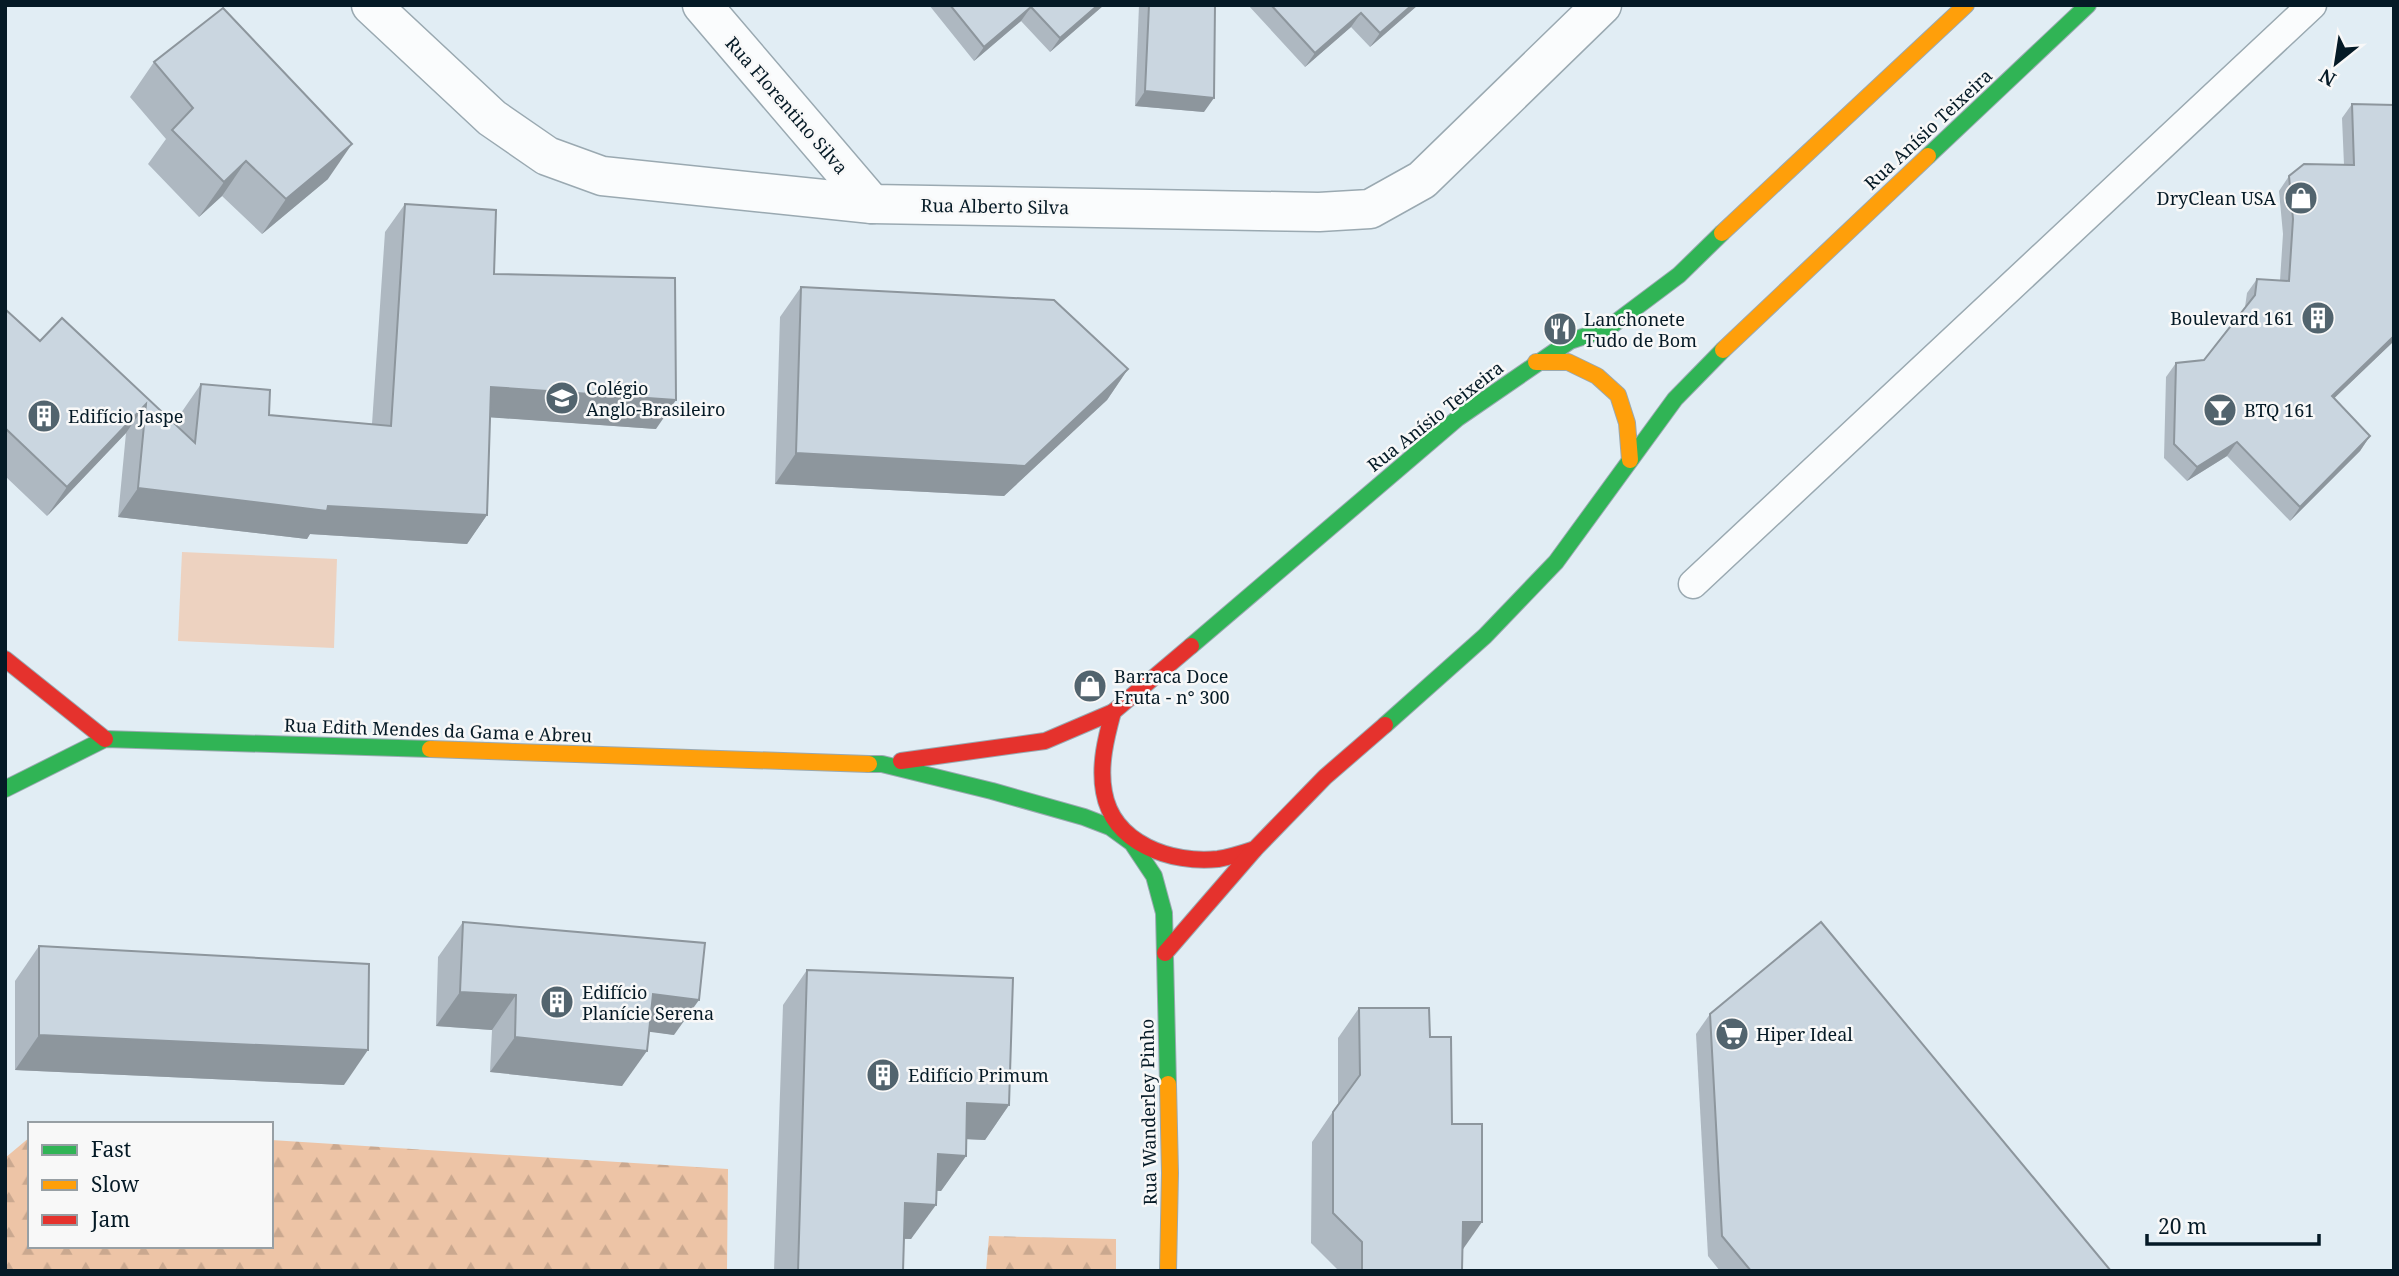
<svg xmlns="http://www.w3.org/2000/svg" width="2399" height="1276" viewBox="0 0 2399 1276" font-family="'Noto Serif',serif">
<style>
.forest{fill:url(#forest-firs)}
.green{fill:#edd2c0}
.lines{fill:none;stroke-linecap:round;stroke-linejoin:round}
.lane-casing{stroke:#9aa9b1;stroke-width:31}
.street-casing{stroke:#9aa9b1;stroke-width:41}
.fast-casing{stroke:#9aa9b1;stroke-width:18}
.slow-casing{stroke:#9aa9b1;stroke-width:18}
.jam-casing{stroke:#9aa9b1;stroke-width:18}
.lane{stroke:#fafcfd;stroke-width:28}
.street{stroke:#fafcfd;stroke-width:38}
.fast{stroke:#30b455;stroke-width:16}
.slow{stroke:#ff9f0a;stroke-width:16}
.jam{stroke:#e5322d;stroke-width:16}
.wall{fill:#aeb8c1}
.shaded-wall{fill:#8d969d}
.building{fill:#cad6e0;stroke:#8d969d;stroke-width:2}
.labels{text-anchor:middle;dominant-baseline:central;stroke-width:5;stroke-linejoin:round;paint-order:stroke}
.street-label{font-size:18px;fill:#051a26;stroke:#f8f8f8}
.poi-label{font-size:18px;fill:#051a26;stroke:#f8f8f8;text-anchor:start}
</style>
<defs>
<pattern id="forest-firs" width="22" height="20" patternUnits="userSpaceOnUse" patternTransform="scale(1.75)"><rect width="22" height="20" fill="#edc4a6"/><path d="M5 1l3.5 6h-7zM16 11l3.5 6h-7z" fill="#caa88f"/></pattern>
</defs>
<rect width="100%" height="100%" fill="#e1edf4"/>
<g class="forest">
<path d="M30 1137V1246H271V1140L728 1169 727 1271H5V1158Z"/>
<path d="M989 1236 1116 1239V1271H986Z"/>
</g>
<path class="green" d="M182 552 337 559 334 648 178 641Z"/>
<g class="lines">
<defs>
<path id="lane" d="M1693 584 2312 5"/>
<g id="street">
<path d="M371 5 492 118 547 156 602 176 872 204 1319 212 1370 209 1422 180 1602 5"/>
<path d="M702 5 872 204"/>
</g>
<g id="fast">
<path d="M1928 156 2088 5"/>
<path d="M1191 646 1458 418 1570 341 1607 329 1679 275 1722 233"/>
<path d="M1385 725 1485 636 1556 562 1675 399 1723 350"/>
<path d="M869 764H882L992 791 1084 817 1110 827 1132 843 1154 876 1164 913 1168 1084"/>
<path d="M5 789 105 739 430 749"/>
</g>
<g id="slow">
<path d="M1722 233 1966 5"/>
<path d="M1723 350 1928 156"/>
<path d="M1536 362H1568L1597 376 1618 395 1627 423 1630 460"/>
<path d="M430 749 869 764"/>
<path d="M1168 1084 1170 1173 1168 1271"/>
</g>
<g id="jam">
<path d="M5 659 105 739"/>
<path d="M1113 712C1106 738 1099 765 1104 792 1113 844 1172 864 1218 859 1231 857 1243 853 1255 849"/>
<path d="M901 761 1045 741 1113 712 1191 646"/>
<path d="M1165 953 1255 849 1325 777 1385 725"/>
</g>
</defs>
<use href="#lane" class="lane-casing"/>
<use href="#street" class="street-casing"/>
<use href="#fast" class="fast-casing"/>
<use href="#slow" class="slow-casing"/>
<use href="#jam" class="jam-casing"/>
<use href="#lane" class="lane"/>
<use href="#street" class="street"/>
<use href="#fast" class="fast"/>
<use href="#slow" class="slow"/>
<use href="#jam" class="jam"/>
</g>
<g class="wall">
<path d="M929 5H1104L1050 52 1021 21 974 61Z"/>
<path d="M1139 5H1215L1204 112 1135 106Z"/>
<path d="M1248 5H1418L1370 47 1351 27 1305 67Z"/>
<path d="M154 62 328 179 262 234 222 196 199 217 148 164 166 139 130 97Z"/>
<path d="M2352 104 2394 105V341L2334 398 2370 436 2360 451 2290 521 2227 456 2187 481 2164 458 2166 377 2176 363 2204 360 2245 307 2247 293 2257 279 2280 281 2283 234 2279 191 2289 176 2344 165 2342 118Z"/>
<path d="M405 204 494 274 656 429 490 417 487 515 467 544 310 534 307 539 118 517 126 433 47 516 5 476V309L40 341 62 318 179 429 181 413 201 384 269 415 372 424 385 232Z"/>
<path d="M801 287 1128 369 1107 400 1004 496 775 484 780 317Z"/>
<path d="M463 922 674 1035 649 1031 622 1086 490 1072 492 1030 436 1026 438 957Z"/>
<path d="M39 946 344 1085 15 1070V981Z"/>
<path d="M807 970 1009 1105 985 1140 966 1139V1156L941 1191H936L911 1239H904L903 1271H774L783 1005Z"/>
<path d="M1359 1008 1430 1037 1452 1124 1463 1250 1462 1271H1339L1311 1243 1312 1142 1338 1104V1038Z"/>
<path d="M1710 1014 2111 1271H1720L1708 1256 1696 1034Z"/>
</g>
<g class="shaded-wall">
<path d="M1098 5H1104L1050 52 1060 38Z"/>
<path d="M1412 5H1418L1370 47 1380 33Z"/>
<path d="M1031 7 1021 21 974 61 984 47Z"/>
<path d="M1361 13 1351 27 1305 67 1315 53Z"/>
<path d="M1145 91 1214 98 1204 112 1135 106Z"/>
<path d="M352 144 328 179 262 234 286 199Z"/>
<path d="M246 161 222 196 199 217 224 182Z"/>
<path d="M2394 336V341L2322 410 2332 396Z"/>
<path d="M1128 369 1107 400 1004 496 775 484 796 453Z"/>
<path d="M491 387 676 400 656 429 471 416Z"/>
<path d="M146 404 126 433 47 516 67 487Z"/>
<path d="M2370 436 2360 451 2290 521 2300 507Z"/>
<path d="M2237 442 2227 456 2187 481 2197 467Z"/>
<path d="M138 488 328 506 487 515 467 544 310 534 307 539 118 517Z"/>
<path d="M460 992 516 995 492 1030 436 1026Z"/>
<path d="M653 994 699 1000 674 1035 628 1029Z"/>
<path d="M39 1035 368 1050 344 1085 15 1070Z"/>
<path d="M515 1037 647 1051 622 1086 490 1072Z"/>
<path d="M967 1103 1009 1105 985 1140 943 1138Z"/>
<path d="M938 1154 966 1156 941 1191 913 1189Z"/>
<path d="M905 1203 936 1205 911 1239 881 1238Z"/>
<path d="M1463 1222H1482L1461 1252Z"/>
</g>
<g class="building">
<path d="M950 5H1098L1060 38 1031 7 984 47Z"/>
<path d="M1149 5H1215L1214 98 1145 91Z"/>
<path d="M1271 5H1412L1380 33 1361 13 1315 53Z"/>
<path d="M223 8 352 144 286 199 246 161 224 182 172 130 193 108 154 62Z"/>
<path d="M2352 104 2394 105V336L2332 396 2370 436 2300 507 2237 442 2197 467 2174 444 2176 363 2204 360 2255 295 2257 279 2289 281 2293 219 2289 176 2304 164 2354 165Z"/>
<path d="M405 204 496 210 494 274 675 278 676 400 491 387 487 515 328 506 327 511 138 488 146 404 67 487 5 428V309L40 341 62 318 195 443 201 384 270 390 269 415 391 426Z"/>
<path d="M801 287 1054 300 1128 369 1025 466 796 453Z"/>
<path d="M463 922 705 943 699 1000 653 994 647 1051 515 1037 516 995 460 992Z"/>
<path d="M1821 922 2111 1271H1751L1722 1236 1710 1014Z"/>
<path d="M39 946 369 964 368 1050 39 1035Z"/>
<path d="M807 970 1013 978 1009 1105 967 1103 966 1156 938 1154 936 1205 905 1203 903 1271H798Z"/>
<path d="M1359 1008H1429L1430 1037H1451L1452 1124H1482V1222H1463L1462 1271H1362V1242L1333 1213V1112L1360 1075Z"/>
</g>
<defs>
<symbol id="shop-disc" viewBox="-11 -11 22 22"><circle r="9.5" fill="#52646e" stroke="#f8f8f8"/><path d="M-5-2.5h2.3a2.7 3.5 0 0 1 5.4 0H5L5.5 6h-11ZM-1.5-2.5h3a1.5 2.3 0 0 0-3 0Z" fill="#fff"/></symbol>
<symbol id="building-disc" viewBox="-11 -11 22 22"><circle r="9.5" fill="#52646e" stroke="#f8f8f8"/><path d="M-4-6H4V6H1V3H-1V6H-4ZM-2.5-4.3h1.7v1.8h-1.7ZM.8-4.3h1.7v1.8H.8ZM-2.5-1h1.7V.8h-1.7ZM.8-1h1.7V.8H.8Z" fill="#fff"/></symbol>
<symbol id="restaurant-disc" viewBox="-11 -11 22 22"><circle r="9.5" fill="#52646e" stroke="#f8f8f8"/><path d="M-5-6h1v4h1v-4h1v4h1v-4h1v5L-1.5 .5V6h-2V.5L-5-1ZM5-6V6H3V1.5H1.5Q1.5-4 5-6Z" fill="#fff"/></symbol>
<symbol id="school-disc" viewBox="-11 -11 22 22"><circle r="9.5" fill="#52646e" stroke="#f8f8f8"/><path d="M0-5L7-2L0 1L-7-2ZM-4 1L0 2.5L4 1V4Q0 6-4 4Z" fill="#fff"/></symbol>
<symbol id="bar-disc" viewBox="-11 -11 22 22"><circle r="9.5" fill="#52646e" stroke="#f8f8f8"/><path d="M-6-5H6L.8 .8V4.5H3.5V6h-7V4.5H-.8V.8Z" fill="#fff"/></symbol>
<symbol id="supermarket-disc" viewBox="-11 -11 22 22"><circle r="9.5" fill="#52646e" stroke="#f8f8f8"/><path d="M-6-5.5h2.5l.6 2H6L4.5 2H-2.5L-4.4-4H-6ZM-1.5 3.2a1.3 1.3 0 1 0 .1 0ZM3 3.2a1.3 1.3 0 1 0 .1 0Z" fill="#fff"/></symbol>
</defs>
<g fill-rule="evenodd">
<use href="#shop-disc" x="2282" y="179" width="38" height="38"/>
<use href="#building-disc" x="2299" y="299" width="38" height="38"/>
<use href="#restaurant-disc" x="1541" y="310" width="38" height="38"/>
<use href="#school-disc" x="543" y="379" width="38" height="38"/>
<use href="#bar-disc" x="2201" y="391" width="38" height="38"/>
<use href="#building-disc" x="25" y="397" width="38" height="38"/>
<use href="#shop-disc" x="1071" y="667" width="38" height="38"/>
<use href="#building-disc" x="538" y="983" width="38" height="38"/>
<use href="#supermarket-disc" x="1713" y="1015" width="38" height="38"/>
<use href="#building-disc" x="864" y="1056" width="38" height="38"/>
</g>
<g class="labels">
<g class="street-label">
<text transform="translate(787 105) rotate(49)">Rua Florentino Silva</text>
<text transform="translate(1928 129) rotate(-43)">Rua Anísio Teixeira</text>
<text transform="translate(995 206) rotate(1)">Rua Alberto Silva</text>
<text transform="translate(1435 416) rotate(-38)">Rua Anísio Teixeira</text>
<text transform="translate(438 730) rotate(2)">Rua Edith Mendes da Gama e Abreu</text>
<text transform="translate(1148 1112) rotate(-91)">Rua Wanderley Pinho</text>
</g>
<g class="poi-label">
<text x="2276" y="198" text-anchor="end">DryClean USA</text>
<text x="2294" y="318" text-anchor="end">Boulevard 161</text>
<text x="1584" y="319">Lanchonete<tspan x="1584" dy="21">Tudo de Bom</tspan></text>
<text x="586" y="388">Colégio<tspan x="586" dy="21">Anglo-Brasileiro</tspan></text>
<text x="2244" y="410">BTQ 161</text>
<text x="68" y="416">Edifício Jaspe</text>
<text x="1114" y="676">Barraca Doce<tspan x="1114" dy="21">Fruta - n° 300</tspan></text>
<text x="582" y="992">Edifício<tspan x="582" dy="21">Planície Serena</tspan></text>
<text x="1756" y="1034">Hiper Ideal</text>
<text x="908" y="1075">Edifício Primum</text>
</g>
</g>
<rect width="2399" height="1276" fill="none" stroke="#051a26" stroke-width="14"/>
<rect x="28" y="1122" width="245" height="126" fill="#f8f8f8" stroke="#979fa4" stroke-width="2"/>
<rect x="42" y="1145" width="35" height="10" fill="#30b455" stroke="#979fa4" stroke-width="2"/>
<text x="91" y="1157" font-size="21" fill="#051a26">Fast</text>
<rect x="42" y="1180" width="35" height="10" fill="#ff9f0a" stroke="#979fa4" stroke-width="2"/>
<text x="91" y="1192" font-size="21" fill="#051a26">Slow</text>
<rect x="42" y="1215" width="35" height="10" fill="#e5322d" stroke="#979fa4" stroke-width="2"/>
<text x="91" y="1227" font-size="21" fill="#051a26">Jam</text>
<g transform="translate(2336 63) rotate(210)" stroke="#f8f8f8" stroke-width="5" paint-order="stroke">
<path d="M0-5L12 26L0 18L-12 26Z" fill="#051a26"/>
<text y="-10" font-size="19" font-weight="bold" text-anchor="middle" fill="#051a26">N</text>
</g>
<path d="M2147 1234v10h172v-10" fill="none" stroke="#051a26" stroke-width="3.5"/>
<text x="2158" y="1234" font-size="21" fill="#051a26" stroke="#f8f8f8" stroke-width="5" paint-order="stroke">20 m</text>
</svg>
